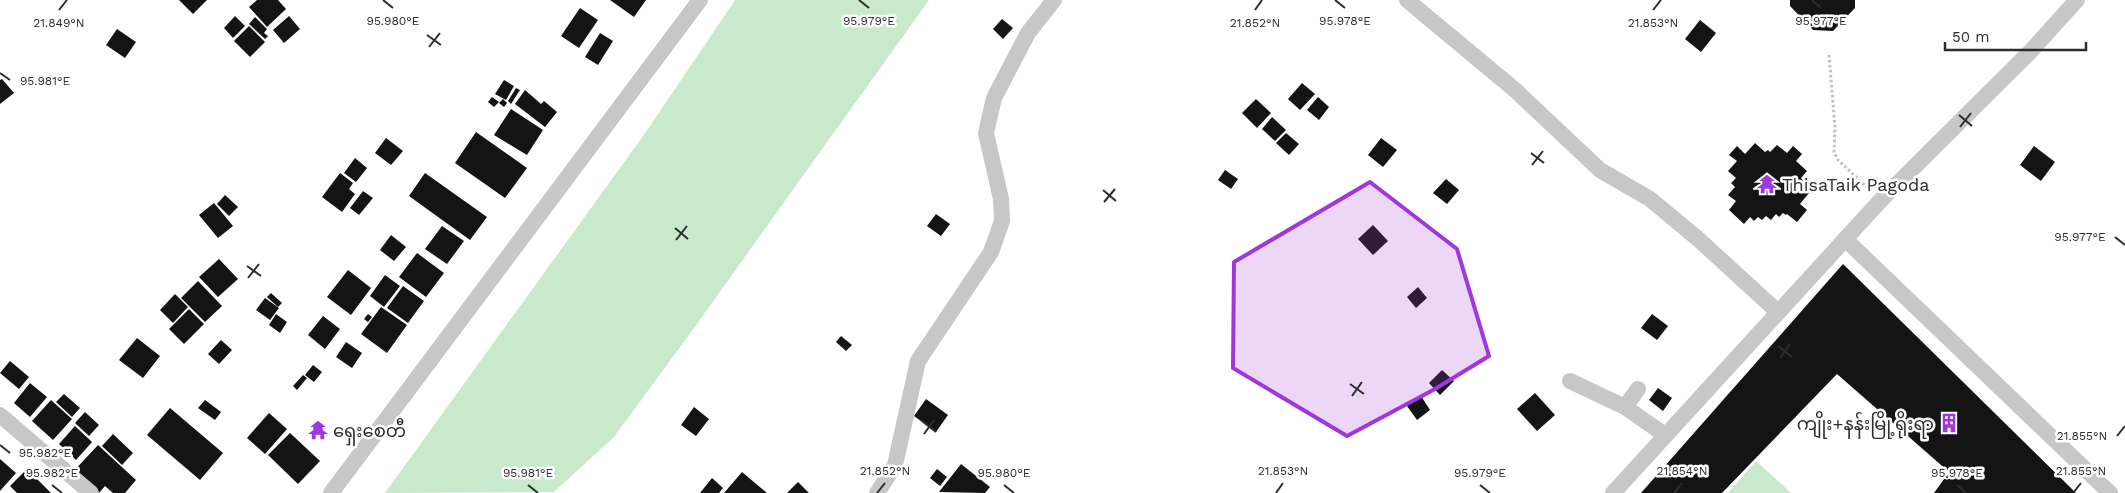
<svg xmlns="http://www.w3.org/2000/svg" width="2125" height="493" viewBox="0 0 2125 493" font-family="'Work Sans','Noto Sans Myanmar',sans-serif">
<style>
.water{fill:#c8e9cb}
.building{fill:#141414}
.lines{fill:none;stroke-linecap:round;stroke-linejoin:round}
.path{stroke:#c1c1c1;stroke-width:3;stroke-dasharray:2.5 2.5;stroke-linecap:butt}
.street{stroke:#c7c7c7;stroke-width:16}
.marked{fill:#9e37dd;fill-opacity:0.2;stroke:#9e37dd;stroke-width:4;stroke-linejoin:round}
.ticks{fill:none;stroke:#2d2d2d;stroke-width:2}
.labels{text-anchor:middle;dominant-baseline:central;stroke-width:5;stroke-linejoin:round;paint-order:stroke}
.poi-label{font-size:18px;fill:#2d2d2d;stroke:#fff;text-anchor:start}
.ticks-label{font-size:12px;text-anchor:middle;fill:#2d2d2d;stroke:#fff;stroke-width:5;stroke-linejoin:round;paint-order:stroke}
</style>
<rect width="100%" height="100%" fill="#fff"/>
<g class="water">
<path d="M735 0H929L694 328 614 437 554 492 385 493 646 132Z"/>
<path d="M1756 461 1787 489 1791 493H1728Z"/>
</g>
<g class="building">
<path d="M179 0H207L193 14Z"/>
<path d="M257 0H278L286 9 267 27 249 7Z"/>
<path d="M610 0H646L634 17Z"/>
<path d="M1790 0H1855V8L1833 31 1813 30 1790 6Z"/>
<path d="M580 8 598 20 579 48 561 36Z"/>
<path d="M235 16 245 26 233 38 224 28Z"/>
<path d="M289 16 300 29 284 43 273 30Z"/>
<path d="M255 17 267 29 264 33 268 36 265 39 249 24Z"/>
<path d="M1002 19 1013 28 1003 39 993 29Z"/>
<path d="M1700 20 1716 33 1701 52 1685 39Z"/>
<path d="M249 26 265 42 250 57 234 41Z"/>
<path d="M117 29 136 42 125 58 106 45Z"/>
<path d="M600 33 613 41 598 65 585 57Z"/>
<path d="M2 79 14 93 0 104V80Z"/>
<path d="M504 80 514 86 506 100 495 94Z"/>
<path d="M1302 83 1315 94 1300 110 1288 99Z"/>
<path d="M516 88 520 90 511 104 508 101Z"/>
<path d="M525 90 541 104 544 101 557 112 545 127 515 104Z"/>
<path d="M492 97 499 102 494 107 488 102Z"/>
<path d="M1318 97 1329 107 1319 120 1307 110Z"/>
<path d="M503 99 507 103 504 107 499 103Z"/>
<path d="M1256 99 1271 113 1257 128 1242 113Z"/>
<path d="M511 109 543 130 527 155 494 135Z"/>
<path d="M1272 117 1286 130 1275 141 1262 129Z"/>
<path d="M476 132 527 168 505 198 455 163Z"/>
<path d="M1286 133 1299 144 1289 155 1276 143Z"/>
<path d="M386 138 403 151 391 165 375 153Z"/>
<path d="M1381 138 1397 150 1383 167 1368 155Z"/>
<path d="M1755 143 1765 152 1768 150 1770 152 1777 145 1787 153 1793 146 1802 154 1796 161 1807 171 1801 178 1804 182 1801 185 1809 193 1800 204 1807 210 1797 222 1787 214 1786 215 1783 213 1779 217 1776 214 1771 220 1766 216 1762 220 1758 217 1754 221 1750 217 1744 224 1729 210 1736 201 1728 195 1735 187 1731 183 1736 178 1728 171 1737 161 1729 155 1737 146 1745 154Z"/>
<path d="M2034 146 2055 162 2041 181 2020 165Z"/>
<path d="M355 158 367 168 356 182 344 173Z"/>
<path d="M1225 170 1238 179 1231 189 1218 180Z"/>
<path d="M340 173 353 183 349 189 355 194 342 212 322 197Z"/>
<path d="M425 173 487 217 470 240 409 196Z"/>
<path d="M1446 179 1459 190 1447 204 1433 193Z"/>
<path d="M363 191 373 198 359 215 350 208Z"/>
<path d="M225 195 238 207 229 216 217 204Z"/>
<path d="M214 203 233 226 218 238 199 215Z"/>
<path d="M936 214 950 224 941 236 927 226Z"/>
<path d="M1373 225 1388 241 1373 255 1358 239Z"/>
<path d="M442 226 464 241 447 264 425 249Z"/>
<path d="M391 235 406 247 394 261 380 250Z"/>
<path d="M417 253 444 273 426 297 399 277Z"/>
<path d="M219 259 238 279 218 297 199 277Z"/>
<path d="M1843 264 2076 493H1934L1949 472 1837 374 1722 493H1641Z"/>
<path d="M348 270 371 288 351 315 327 297Z"/>
<path d="M385 275 400 286 384 307 370 296Z"/>
<path d="M198 281 222 306 205 322 181 298Z"/>
<path d="M403 286 424 301 408 323 387 308Z"/>
<path d="M1418 287 1427 298 1416 308 1407 297Z"/>
<path d="M271 293 282 303 278 307 267 297Z"/>
<path d="M175 294 188 307 173 323 160 310Z"/>
<path d="M265 298 279 308 270 320 256 310Z"/>
<path d="M381 307 407 325 387 353 361 334Z"/>
<path d="M189 309 204 324 184 344 169 329Z"/>
<path d="M276 314 287 322 280 333 269 325Z"/>
<path d="M368 314 372 317 368 322 364 319Z"/>
<path d="M1652 314 1668 326 1657 340 1641 328Z"/>
<path d="M323 316 340 329 325 349 308 335Z"/>
<path d="M841 336 852 345 846 351 836 342Z"/>
<path d="M137 338 160 356 143 378 119 360Z"/>
<path d="M221 340 232 350 219 364 208 354Z"/>
<path d="M346 342 362 353 352 368 336 357Z"/>
<path d="M10 361 29 377 19 389 0 373Z"/>
<path d="M313 365 322 372 314 382 305 375Z"/>
<path d="M1442 370 1454 381 1440 395 1429 383Z"/>
<path d="M303 375 307 378 297 390 293 386Z"/>
<path d="M30 383 47 397 30 417 14 403Z"/>
<path d="M1658 388 1672 398 1663 411 1649 400Z"/>
<path d="M1535 393 1555 415 1537 431 1517 409Z"/>
<path d="M64 394 80 408 72 417 56 402Z"/>
<path d="M1421 396 1430 410 1417 420 1407 406Z"/>
<path d="M926 399 948 415 936 432 914 416Z"/>
<path d="M51 400 72 419 53 440 32 421Z"/>
<path d="M205 400 221 412 215 420 198 408Z"/>
<path d="M694 407 709 419 696 436 681 425Z"/>
<path d="M170 408 223 453 200 480 147 435Z"/>
<path d="M85 412 99 425 89 436 75 423Z"/>
<path d="M269 413 287 429 265 454 247 438Z"/>
<path d="M75 426 92 442 76 460 59 444Z"/>
<path d="M290 433 320 461 298 484 268 455Z"/>
<path d="M113 434 133 453 122 465 102 446Z"/>
<path d="M98 445 136 480 125 493H113L105 486 99 493H92L71 474Z"/>
<path d="M0 459 16 473 0 491Z"/>
<path d="M961 464 990 487 985 493 939 492Z"/>
<path d="M27 469 51 493H17L10 486Z"/>
<path d="M937 469 947 477 940 486 930 478Z"/>
<path d="M742 472 767 493H724Z"/>
<path d="M712 478 723 488 719 493H700Z"/>
<path d="M798 482 809 493H787Z"/>
</g>
<g class="lines">
<path class="path" d="M1829 55 1835 128 1834 152 1838 160 1869 189"/>
<g class="street">
<path d="M1407 0 1514 89 1600 170 1650 199 1697 238 1778 312"/>
<path d="M1845 239 2110 493"/>
<path d="M1570 381 1625 407 1665 435"/>
<path d="M1625 407 1638 389"/>
<path d="M0 415 91 493"/>
<path d="M331 493 700 0"/>
<path d="M877 493 895 465 918 361 991 252 1002 221 1001 199 986 133 994 98 1028 33 1054 0"/>
<path d="M1613 493 1881 200 2030 52 2077 0"/>
</g>
</g>
<path class="marked" d="M1370 182 1457 249 1489 356 1435 389 1347 436 1233 368 1234 262Z"/>
<path class="ticks" d="M383 0 393 8M859 0 869 8M1335 0 1345 8M1812 0 1821 8M59 10 67 0M1255 10 1262 0M1653 10 1661 0M427 35 441 45M429 47 440 33M0 73 10 80M1959 115 1972 126M1960 127 1971 113M1531 153 1544 163M1532 165 1543 151M1103 190 1116 201M1104 202 1115 189M675 228 688 239M2115 237 2125 245M676 240 687 226M247 266 261 276M248 278 259 264M1778 346 1792 357M1780 358 1790 344M1350 384 1364 394M1352 396 1362 382M922 421 936 432M924 434 934 420M2117 436 2125 426M0 445 10 453M52 485 62 493M528 485 538 493M1004 485 1014 493M1480 485 1490 493M1957 485 1966 493M877 493 885 483M1276 493 1283 483M1674 493 1682 483M2073 493 2081 483"/>
<defs>
<symbol id="temple-bare" viewBox="-9 -9 18 18"><path d="M0-6L5-2H3V0L6.5 2.5H4V6H1.5V3h-3V6H-4V2.5H-6.5L-3 0V-2H-5Z" fill="#9e37dd" stroke="#fff" stroke-width="2.5" paint-order="stroke"/></symbol>
<symbol id="building-bare" viewBox="-9 -9 18 18"><path d="M-4-6H4V6H1V3H-1V6H-4ZM-2.5-4.3h1.7v1.8h-1.7ZM.8-4.3h1.7v1.8H.8ZM-2.5-1h1.7V.8h-1.7ZM.8-1h1.7V.8H.8Z" fill="#9e37dd" stroke="#fff" stroke-width="2.5" paint-order="stroke"/></symbol>
</defs>
<g fill-rule="evenodd">
<use href="#temple-bare" x="1753" y="170" width="28" height="28"/>
<use href="#building-bare" x="1935" y="409" width="28" height="28"/>
<use href="#temple-bare" x="304" y="416" width="28" height="28"/>
</g>
<g class="labels">
<g class="poi-label">
<text x="1782" y="184">ThisaTaik Pagoda</text>
<text x="1934" y="423" text-anchor="end">ကျိုး+နန်းမြို့ရိုးရာ</text>
<text x="333" y="430">ရှေးစေတီ</text>
</g>
</g>
<g class="ticks-label">
<text x="393" y="25">95.980°E</text>
<text x="869" y="25">95.979°E</text>
<text x="1345" y="25">95.978°E</text>
<text x="1821" y="25">95.977°E</text>
<text x="59" y="27">21.849°N</text>
<text x="1255" y="27">21.852°N</text>
<text x="1653" y="27">21.853°N</text>
<text x="45" y="85">95.981°E</text>
<text x="2080" y="241">95.977°E</text>
<text x="2082" y="440">21.855°N</text>
<text x="45" y="457">95.982°E</text>
<text x="885" y="475">21.852°N</text>
<text x="1283" y="475">21.853°N</text>
<text x="1682" y="475">21.854°N</text>
<text x="2081" y="475">21.855°N</text>
<text x="52" y="477">95.982°E</text>
<text x="528" y="477">95.981°E</text>
<text x="1004" y="477">95.980°E</text>
<text x="1480" y="477">95.979°E</text>
<text x="1957" y="477">95.978°E</text>
</g>
<path d="M1945 42v8h141v-8" fill="none" stroke="#2d2d2d" stroke-width="2.5"/>
<text x="1952" y="42" font-size="15" fill="#2d2d2d" stroke="#ffffff" stroke-width="4" paint-order="stroke">50 m</text>
</svg>
